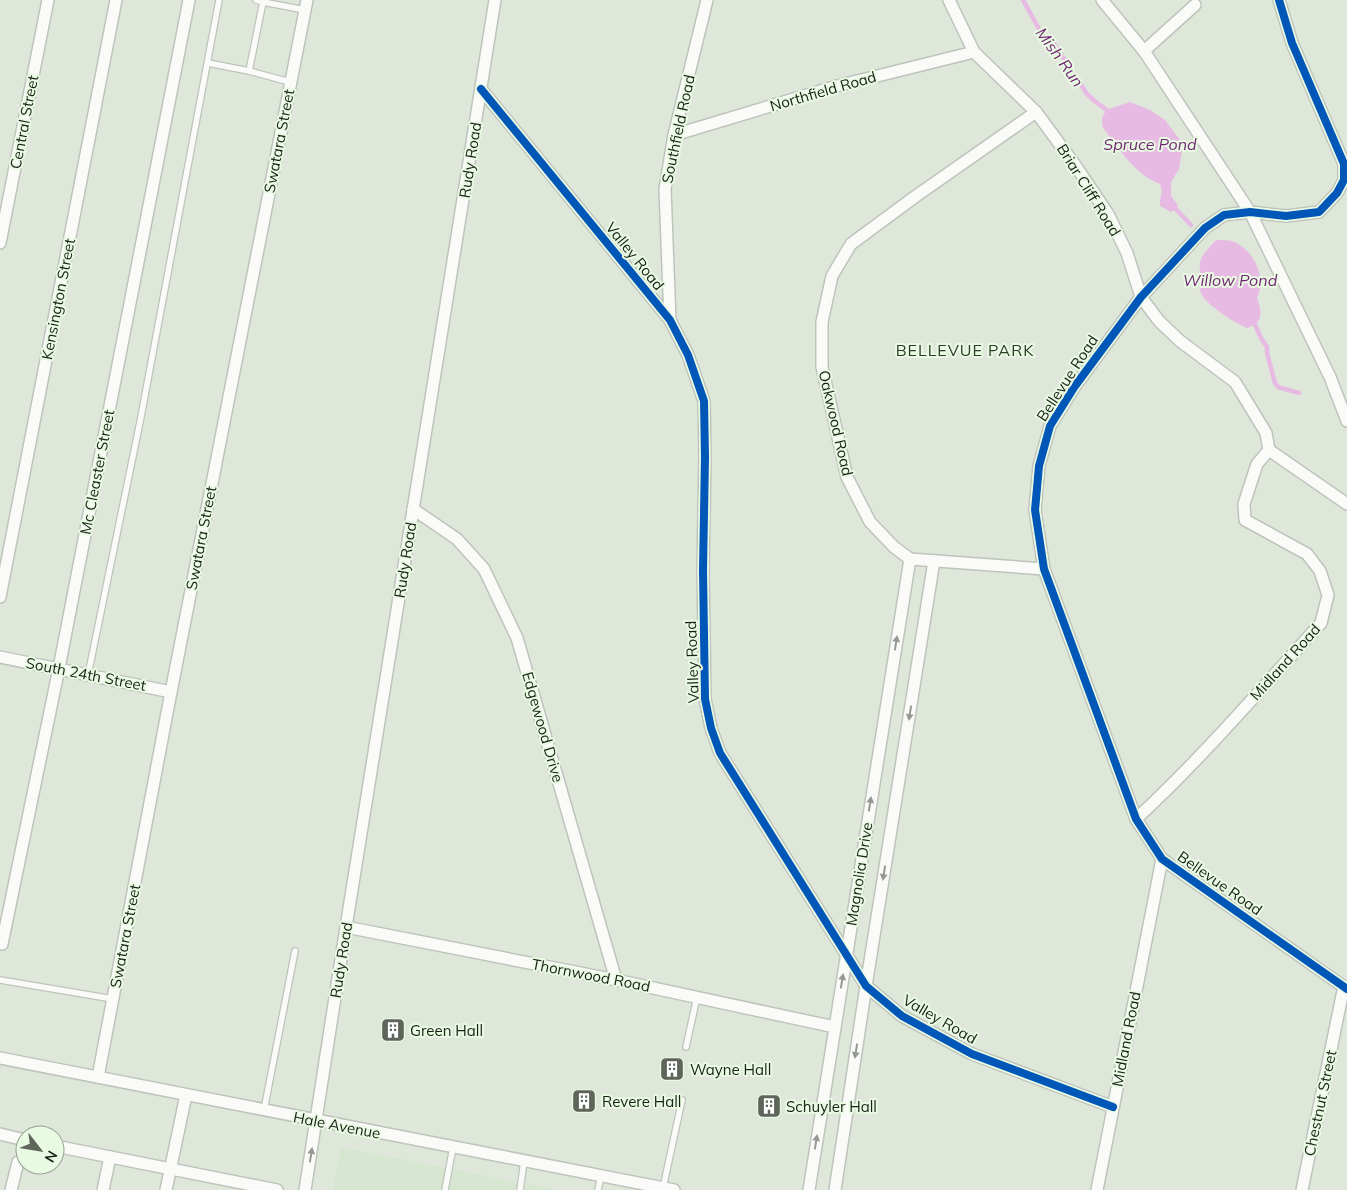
<svg xmlns="http://www.w3.org/2000/svg" width="1347" height="1190" viewBox="0 0 1347 1190" font-family="Mulish,sans-serif">
<style>
.built{fill:#d6e6d0}
.water{fill:#e6bae3}
.lines{fill:none;stroke-linecap:round;stroke-linejoin:round}
.stream{stroke:#e6bae3;stroke-width:4.5}
.service-casing{stroke:#bec4bb;stroke-width:8}
.minor-casing{stroke:#bec4bb;stroke-width:14}
.service{stroke:#fafbf9;stroke-width:5.5}
.minor{stroke:#fafbf9;stroke-width:11}
.cycleway-casing{stroke:#e9fae3;stroke-width:11}
.cycleway{stroke:#0057b8;stroke-width:8}
.oneway{fill:#959893}
.labels{text-anchor:middle;dominant-baseline:central;stroke-width:4;stroke-linejoin:round;paint-order:stroke}
.street-label{font-size:15px;fill:#1a1f17;stroke:#e9fae3}
.poi-label{font-size:15px;fill:#1a1f17;stroke:#e9fae3;text-anchor:start}
.water-label{font-size:16px;font-style:italic;fill:#722773;stroke:#e9fae3}
.neighbourhood-label{font-size:16px;letter-spacing:1px;fill:#2d3a28;stroke:#e9fae3}
</style>
<rect width="100%" height="100%" fill="#dee7da"/>
<path class="built" d="M341 1147 556 1190H333Z"/>
<g class="water">
<path d="M1130 102 1150 110 1165 120 1183 144 1179 169 1171 182V196L1178 205 1176 209 1171 212 1160 206C1159 197 1164 193 1160 184 1135 175 1119 148 1103 128 1098 107 1115 108 1130 102Z"/>
<path d="M1216 240C1221 240 1227 240 1232 241 1254 249 1267 278 1257 298 1262 313 1264 322 1247 328 1235 323 1206 305 1201 293 1198 287 1200 283 1200 277 1201 270 1198 266 1201 259 1204 252 1211 246 1216 240Z"/>
</g>
<g class="lines">
<g class="stream">
<path d="M1023 0 1043 36 1051 39 1087 94 1097 103 1111 113"/>
<path d="M1173 206 1191 225"/>
<path d="M1253 320 1261 338 1267 347V353L1275 383 1278 387 1299 393"/>
</g>
<defs>
<g id="service">
<path d="M256 0 263 2"/>
<path d="M208 63 249 71 290 82"/>
<path d="M249 71 263 2 305 10"/>
<path d="M88 675 140 422 219 0"/>
<path d="M0 980 113 999"/>
<path d="M686 1047 697 997"/>
<path d="M264 1110 295 951"/>
<path d="M663 1188 682 1100"/>
<path d="M445 1190 453 1147"/>
<path d="M520 1190 524 1161"/>
<path d="M598 1190 601 1176"/>
</g>
<g id="minor">
<path d="M949 0 974 52 1036 112 1075 165 1108 214 1127 253 1141 297 1159 321 1180 341 1235 382 1266 433 1269 450 1347 504"/>
<path d="M1102 0 1144 51 1250 212 1330 377 1347 421"/>
<path d="M1279 0 1292 43 1344 164V180L1337 193 1319 212 1286 216 1250 212 1224 215 1205 228 1141 297 1075 386 1050 426 1039 466 1035 510 1044 569 1136 819 1162 859 1347 989"/>
<path d="M1144 51 1195 5"/>
<path d="M481 89 670 320 688 355 704 401 705 457 703 570 705 699 711 728 720 753 866 986 902 1016 972 1054 1113 1107"/>
<path d="M1036 112 916 196 851 244 832 276 822 322V367L847 477 870 522 894 547 910 559 1044 569"/>
<path d="M674 135 837 86 974 52"/>
<path d="M0 243 48 0"/>
<path d="M670 320 665 189 674 135 707 0"/>
<path d="M413 509 457 539 484 569 517 638 616 980"/>
<path d="M0 597 116 0"/>
<path d="M0 657 171 692"/>
<path d="M1136 819C1202 758 1261 689 1321 623L1328 595 1320 571 1307 554 1245 520 1244 504 1257 464 1269 450"/>
<path d="M346 927 616 980 835 1027"/>
<path d="M0 943 2 944 59 668 189 0"/>
<path d="M0 1058 674 1190"/>
<path d="M98 1077 171 692 307 0"/>
<path d="M0 1134 25 1140"/>
<path d="M55 1146 277 1190"/>
<path d="M11 1190 18 1162"/>
<path d="M103 1190 110 1157"/>
<path d="M166 1190 186 1095"/>
<path d="M305 1190 346 927 495 0"/>
<path d="M809 1190 910 559"/>
<path d="M835 1190 866 986 934 561"/>
<path d="M1097 1190 1162 859"/>
<path d="M1302 1190 1344 986"/>
</g>
</defs>
<use href="#service" class="service-casing"/>
<use href="#minor" class="minor-casing"/>
<use href="#service" class="service"/>
<use href="#minor" class="minor"/>
<defs>
<g id="cycleway">
<path d="M1279 0 1292 43 1344 164V180L1337 193 1319 212 1286 216 1250 212 1224 215 1205 228 1141 297 1075 386 1050 426 1039 466 1035 510 1044 569 1136 819 1162 859 1347 989"/>
<path d="M481 89 670 320 688 355 704 401 705 457 703 570 705 699 711 728 720 753 866 986 902 1016 972 1054 1113 1107"/>
</g>
</defs>
<use href="#cycleway" class="cycleway-casing"/>
<use href="#cycleway" class="cycleway"/>
</g>
<defs><path id="oneway-solid" d="M-6-.8H1V-3.2L6.5 0L1 3.2V.8H-6Z" transform="scale(1.25)"/></defs>
<g class="oneway">
<use href="#oneway-solid" transform="translate(896 643) rotate(-81)"/>
<use href="#oneway-solid" transform="translate(910 713) rotate(99)"/>
<use href="#oneway-solid" transform="translate(870 804) rotate(-81)"/>
<use href="#oneway-solid" transform="translate(884 873) rotate(99)"/>
<use href="#oneway-solid" transform="translate(842 981) rotate(-81)"/>
<use href="#oneway-solid" transform="translate(856 1051) rotate(99)"/>
<use href="#oneway-solid" transform="translate(816 1142) rotate(-81)"/>
<use href="#oneway-solid" transform="translate(311 1155) rotate(-81)"/>
</g>
<defs>
<symbol id="building-square" viewBox="-11 -11 22 22"><rect x="-9" y="-9" width="18" height="18" rx="4" fill="#5f655b" stroke="#e9fae3"/><path d="M-4-6H4V6H1V3H-1V6H-4ZM-2.5-4.3h1.7v1.8h-1.7ZM.8-4.3h1.7v1.8H.8ZM-2.5-1h1.7V.8h-1.7ZM.8-1h1.7V.8H.8Z" fill="#fff"/></symbol>
</defs>
<g fill-rule="evenodd">
<use href="#building-square" x="379" y="1016" width="28" height="28"/>
<use href="#building-square" x="658" y="1055" width="28" height="28"/>
<use href="#building-square" x="570" y="1087" width="28" height="28"/>
<use href="#building-square" x="755" y="1092" width="28" height="28"/>
</g>
<g class="labels">
<g class="street-label">
<text transform="translate(823 91) rotate(-16)">Northfield Road</text>
<text transform="translate(24 122) rotate(-79)">Central Street</text>
<text transform="translate(678 129) rotate(-78)">Southfield Road</text>
<text transform="translate(279 141) rotate(-79)">Swatara Street</text>
<text transform="translate(470 160) rotate(-81)">Rudy Road</text>
<text transform="translate(1089 190) rotate(58)">Briar Cliff Road</text>
<text transform="translate(635 256) rotate(51)">Valley Road</text>
<text transform="translate(58 299) rotate(-79)">Kensington Street</text>
<text transform="translate(1067 378) rotate(-57)">Bellevue Road</text>
<text transform="translate(836 423) rotate(77)">Oakwood Road</text>
<text transform="translate(97 472) rotate(-79)">Mc Cleaster Street</text>
<text transform="translate(201 538) rotate(-79)">Swatara Street</text>
<text transform="translate(405 560) rotate(-81)">Rudy Road</text>
<text transform="translate(692 662) rotate(-92)">Valley Road</text>
<text transform="translate(1285 662) rotate(-48)">Midland Road</text>
<text transform="translate(86 674) rotate(11)">South 24th Street</text>
<text transform="translate(543 727) rotate(74)">Edgewood Drive</text>
<text transform="translate(859 874) rotate(-81)">Magnolia Drive</text>
<text transform="translate(1220 883) rotate(35)">Bellevue Road</text>
<text transform="translate(125 936) rotate(-79)">Swatara Street</text>
<text transform="translate(341 960) rotate(-81)">Rudy Road</text>
<text transform="translate(591 975) rotate(11)">Thornwood Road</text>
<text transform="translate(940 1019) rotate(30)">Valley Road</text>
<text transform="translate(1126 1039) rotate(-79)">Midland Road</text>
<text transform="translate(1320 1103) rotate(-78)">Chestnut Street</text>
<text transform="translate(337 1125) rotate(11)">Hale Avenue</text>
</g>
<g class="poi-label">
<text x="410" y="1030">Green Hall</text>
<text x="690" y="1069">Wayne Hall</text>
<text x="602" y="1101">Revere Hall</text>
<text x="786" y="1106">Schuyler Hall</text>
</g>
<g class="water-label">
<text transform="translate(1060 57) rotate(54)">Mish Run</text>
<text x="1150" y="144">Spruce Pond</text>
<text x="1230" y="280">Willow Pond</text>
</g>
<g class="neighbourhood-label">
<text x="965" y="350">BELLEVUE PARK</text>
</g>
</g>
<g transform="translate(40 1150) rotate(121)"><circle r="24" fill="#e9fae3" stroke="#96a291"/>
<path d="M0-4L9 19L0 12L-9 19Z" fill="#5f655b"/>
<text y="-8" font-size="14" font-weight="bold" text-anchor="middle" fill="#1a1f17">N</text>
</g>
</svg>
